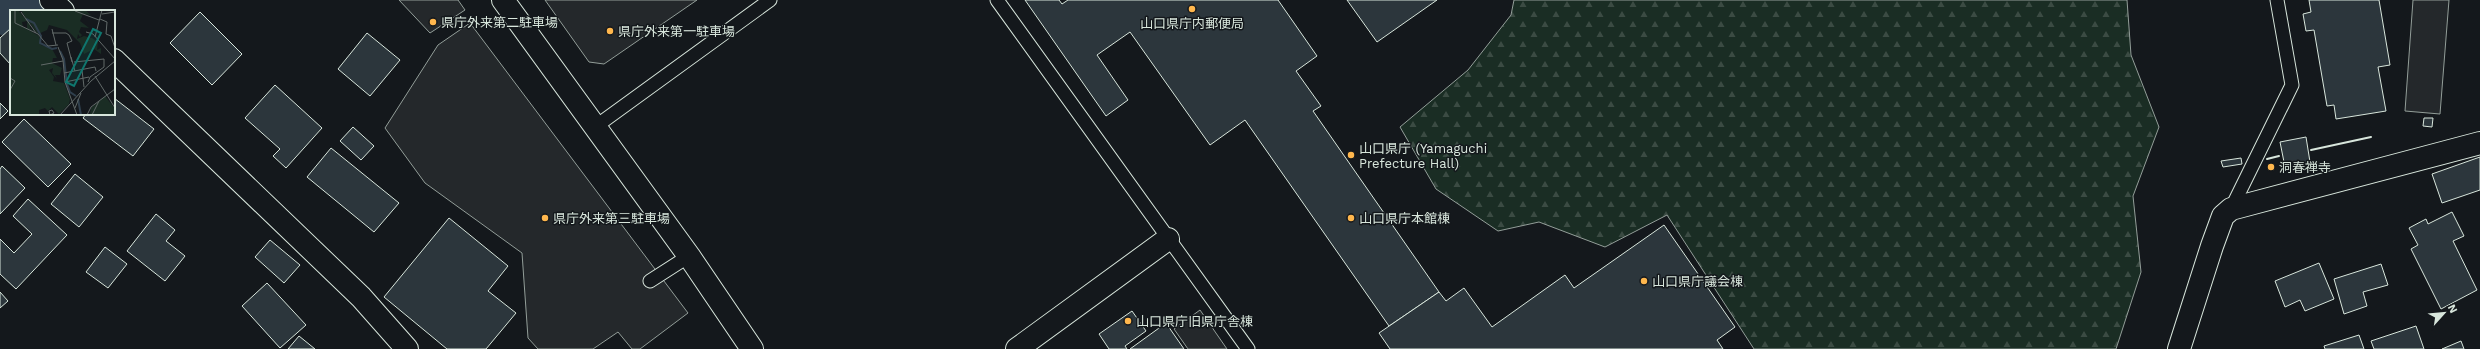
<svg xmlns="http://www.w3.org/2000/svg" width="2480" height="349" viewBox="0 0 2480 349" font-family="'Work Sans','Noto Sans JP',sans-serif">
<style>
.forest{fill:url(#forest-firs);stroke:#939e99}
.parking{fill:#24282b;stroke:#939e99}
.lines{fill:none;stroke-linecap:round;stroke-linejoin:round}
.river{stroke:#2f3f4d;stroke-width:52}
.building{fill:#2c363c;stroke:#d8e6dc}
.lane-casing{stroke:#d8e6dc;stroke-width:15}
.street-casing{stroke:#d8e6dc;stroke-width:24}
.lane{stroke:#14181c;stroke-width:13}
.street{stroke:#14181c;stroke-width:22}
.wall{stroke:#d8e6dc;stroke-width:2}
.poi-dot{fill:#ffb74d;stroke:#14181c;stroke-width:1.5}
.labels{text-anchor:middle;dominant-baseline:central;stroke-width:3;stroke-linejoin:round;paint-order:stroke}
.poi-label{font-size:13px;fill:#d8e6dc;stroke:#14181c;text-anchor:start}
.inset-river{fill:none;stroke:#2f3f4d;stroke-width:2}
.inset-road{fill:none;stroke:#626a69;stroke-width:1}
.view{fill:#0f766e;fill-opacity:0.15;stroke:#0f766e;stroke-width:2}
.inset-edge{fill:none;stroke:#d8e6dc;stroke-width:2}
</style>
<defs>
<pattern id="forest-firs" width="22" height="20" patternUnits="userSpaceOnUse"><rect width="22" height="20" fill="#1a2d24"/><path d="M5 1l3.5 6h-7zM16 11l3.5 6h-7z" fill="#3b4b43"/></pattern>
</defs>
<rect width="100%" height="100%" fill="#14181c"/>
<path class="forest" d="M1514 0H2127L2131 55 2159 127 2133 196 2141 272 2116 349H1754L1667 215 1605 247 1539 222 1498 231 1436 189 1400 127 1468 70 1511 15Z"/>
<g class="parking">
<path d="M399 0H458L465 10 430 33Z"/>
<path d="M545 0H697L604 64 589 62Z"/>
<path d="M2413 0H2449L2440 114 2405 111Z"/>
<path d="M470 23 688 313 640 349H632L618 332 593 349H538L528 338 522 253 425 183 385 128 438 45Z"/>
<path d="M1200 310 1227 349H1188L1174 329Z"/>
</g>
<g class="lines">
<path class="river" d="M11 11 26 0"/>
</g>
<g class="building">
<path d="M1025 0H1059L1062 4 1068 0H1278L1317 56 1296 71 1321 106 1313 111 1439 292 1389 326 1245 120 1210 145 1130 32 1097 55 1128 100 1106 116Z"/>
<path d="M1347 0H1437L1377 42Z"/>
<path d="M2309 0H2379L2390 65 2378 67 2386 111 2336 119 2334 105 2327 106 2314 30 2306 31 2303 14 2311 12Z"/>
<path d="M200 12 242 54 212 85 170 43Z"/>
<path d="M11 28V65L0 53V38Z"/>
<path d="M367 33 400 60 370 96 338 69Z"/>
<path d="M275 85 322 128 286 168 273 156 280 149 245 118Z"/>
<path d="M114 98 154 129 133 156 83 118 86 114H114Z"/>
<path d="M0 103 8 111 0 119Z"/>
<path d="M2424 118H2433L2432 127 2423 126Z"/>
<path d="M24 119 71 164 48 187 2 142Z"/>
<path d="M353 127 374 146 361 160 340 141Z"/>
<path d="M2306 137 2310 162 2285 167 2280 142Z"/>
<path d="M331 148 399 203 374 232 307 177Z"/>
<path d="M2480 157V190L2442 203 2432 174Z"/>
<path d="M2241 158 2242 164 2223 167 2221 161Z"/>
<path d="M2 166 25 188 0 214V169Z"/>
<path d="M75 174 103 197 79 227 51 204Z"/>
<path d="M28 199 67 235 16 289 0 274V239L14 253 32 234 13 216Z"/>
<path d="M2452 212 2464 236 2453 241 2477 290 2441 309 2411 249 2418 245 2409 228 2426 219 2428 224Z"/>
<path d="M156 214 175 230 166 241 185 256 165 281 127 251Z"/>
<path d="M449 218 508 266 488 291 516 313 486 349H447L384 297Z"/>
<path d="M1664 225 1735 327 1717 340 1723 349H1390L1379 333 1439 292 1446 301 1464 288 1492 327 1565 275 1574 288Z"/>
<path d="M270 240 300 265 284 283 255 257Z"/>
<path d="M105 247 127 264 108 288 86 272Z"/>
<path d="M2319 263 2334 299 2305 311 2300 300 2285 307 2275 281Z"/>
<path d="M2381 264 2388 285 2363 292 2367 306 2344 314 2334 279Z"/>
<path d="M267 283 306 325 280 348 242 306Z"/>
<path d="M0 292 8 301 0 308Z"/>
<path d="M1132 311 1146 331 1125 346 1127 349H1109L1099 334Z"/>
<path d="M1166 323 1184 349H1130Z"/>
<path d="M2416 326 2424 349H2374L2371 341Z"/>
<path d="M2359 335 2364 349H2325L2324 346Z"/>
<path d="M299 336 315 349H288Z"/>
<path d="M2461 341 2464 349H2442Z"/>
</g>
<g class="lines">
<defs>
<g id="lane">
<path d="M997 0 1248 349"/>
<path d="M595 127 770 0"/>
<path d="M2231 209 2292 85 2277 0"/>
<path d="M650 281 689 256"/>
</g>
<g id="street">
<path d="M51 0 63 11"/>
<path d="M503 0 689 256 752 349"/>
<path d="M114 60 361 297 407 349"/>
<path d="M1017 349 1168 239"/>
<path d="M2179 349 2212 246 2223 216 2231 209 2480 143"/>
</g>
</defs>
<use href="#lane" class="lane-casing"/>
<use href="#street" class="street-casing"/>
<use href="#lane" class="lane"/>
<use href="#street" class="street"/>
<g class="wall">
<path d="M2311 150 2371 137"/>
<path d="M2267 159 2279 156"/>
</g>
</g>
<g class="poi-dot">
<circle cx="1192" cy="9" r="4"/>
<circle cx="433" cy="22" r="4"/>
<circle cx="610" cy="31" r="4"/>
<circle cx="1351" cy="155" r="4"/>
<circle cx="2271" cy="167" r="4"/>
<circle cx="545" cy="218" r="4"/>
<circle cx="1351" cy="218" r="4"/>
<circle cx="1644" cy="281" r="4"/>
<circle cx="1128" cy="321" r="4"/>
</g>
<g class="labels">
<g class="poi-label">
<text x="441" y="22">県庁外来第二駐車場</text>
<text x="1192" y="23" text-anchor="middle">山口県庁内郵便局</text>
<text x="618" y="31">県庁外来第一駐車場</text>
<text x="1359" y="148">山口県庁 (Yamaguchi<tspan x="1359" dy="15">Prefecture Hall)</tspan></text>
<text x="2279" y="167">洞春禅寺</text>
<text x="553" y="218">県庁外来第三駐車場</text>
<text x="1359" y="218">山口県庁本館棟</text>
<text x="1652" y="281">山口県庁議会棟</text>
<text x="1136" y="321">山口県庁旧県庁舎棟</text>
</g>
</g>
<g transform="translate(10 10)">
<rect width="105" height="105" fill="#14181c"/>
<path d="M0 0H8L18 12 11 0H75L81 5 73 4 70 11 79 18 71 17 69 22 72 25 70 27 68 24 67 29 74 26 82 28 88 32 87 40 91 38V44L84 39 74 44 70 33 57 20 39 15 37 20 28 24 20 13V18L24 21 17 19V11L12 12 13 17 29 26 31 35 42 39 47 48H43L42 53 52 58 50 65H45L47 69 42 63 43 58 39 60 44 67 43 71 54 73 60 89 59 94 49 104 42 97 38 101 35 98 29 100V105H0Z" fill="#1a2d24"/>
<path d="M95 86 105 99V105H80L81 98Z" fill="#1a2d24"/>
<path class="inset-river" d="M16 9 24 13 31 26 30 33 42 39 47 38M50 41 54 49 57 74 60 82 66 86M68 89 71 105"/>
<path class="inset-road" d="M5 0V13L28 24 38 36 48 35M65 1 89 10M11 2 26 23M92 4 105 2M90 9 97 12 96 24 101 26 105 38M42 19 46 35M76 22 83 24 105 49M42 23H56L59 25 62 31 57 33 62 52M85 27 92 0M48 37 53 50 55 72 67 105M61 47 65 61M64 52 94 49V57M31 55 53 51M72 60 74 77M54 63 85 57 86 61M85 66 105 98M0 68 5 71 0 80M55 72 79 67M78 72 80 67 94 57M65 98 71 83M42 100 44 103 40 105 39 101ZM50 105 81 71 105 51M77 105 81 97 105 79M82 105 89 91"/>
<path class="view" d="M83 19 91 23 64 76 56 72Z"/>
<rect width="105" height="105" class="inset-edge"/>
</g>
<g transform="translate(2444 313) rotate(63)" stroke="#14181c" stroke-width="3" paint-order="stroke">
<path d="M0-3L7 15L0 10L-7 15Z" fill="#d8e6dc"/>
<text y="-6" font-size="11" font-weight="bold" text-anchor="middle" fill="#d8e6dc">N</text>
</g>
</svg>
